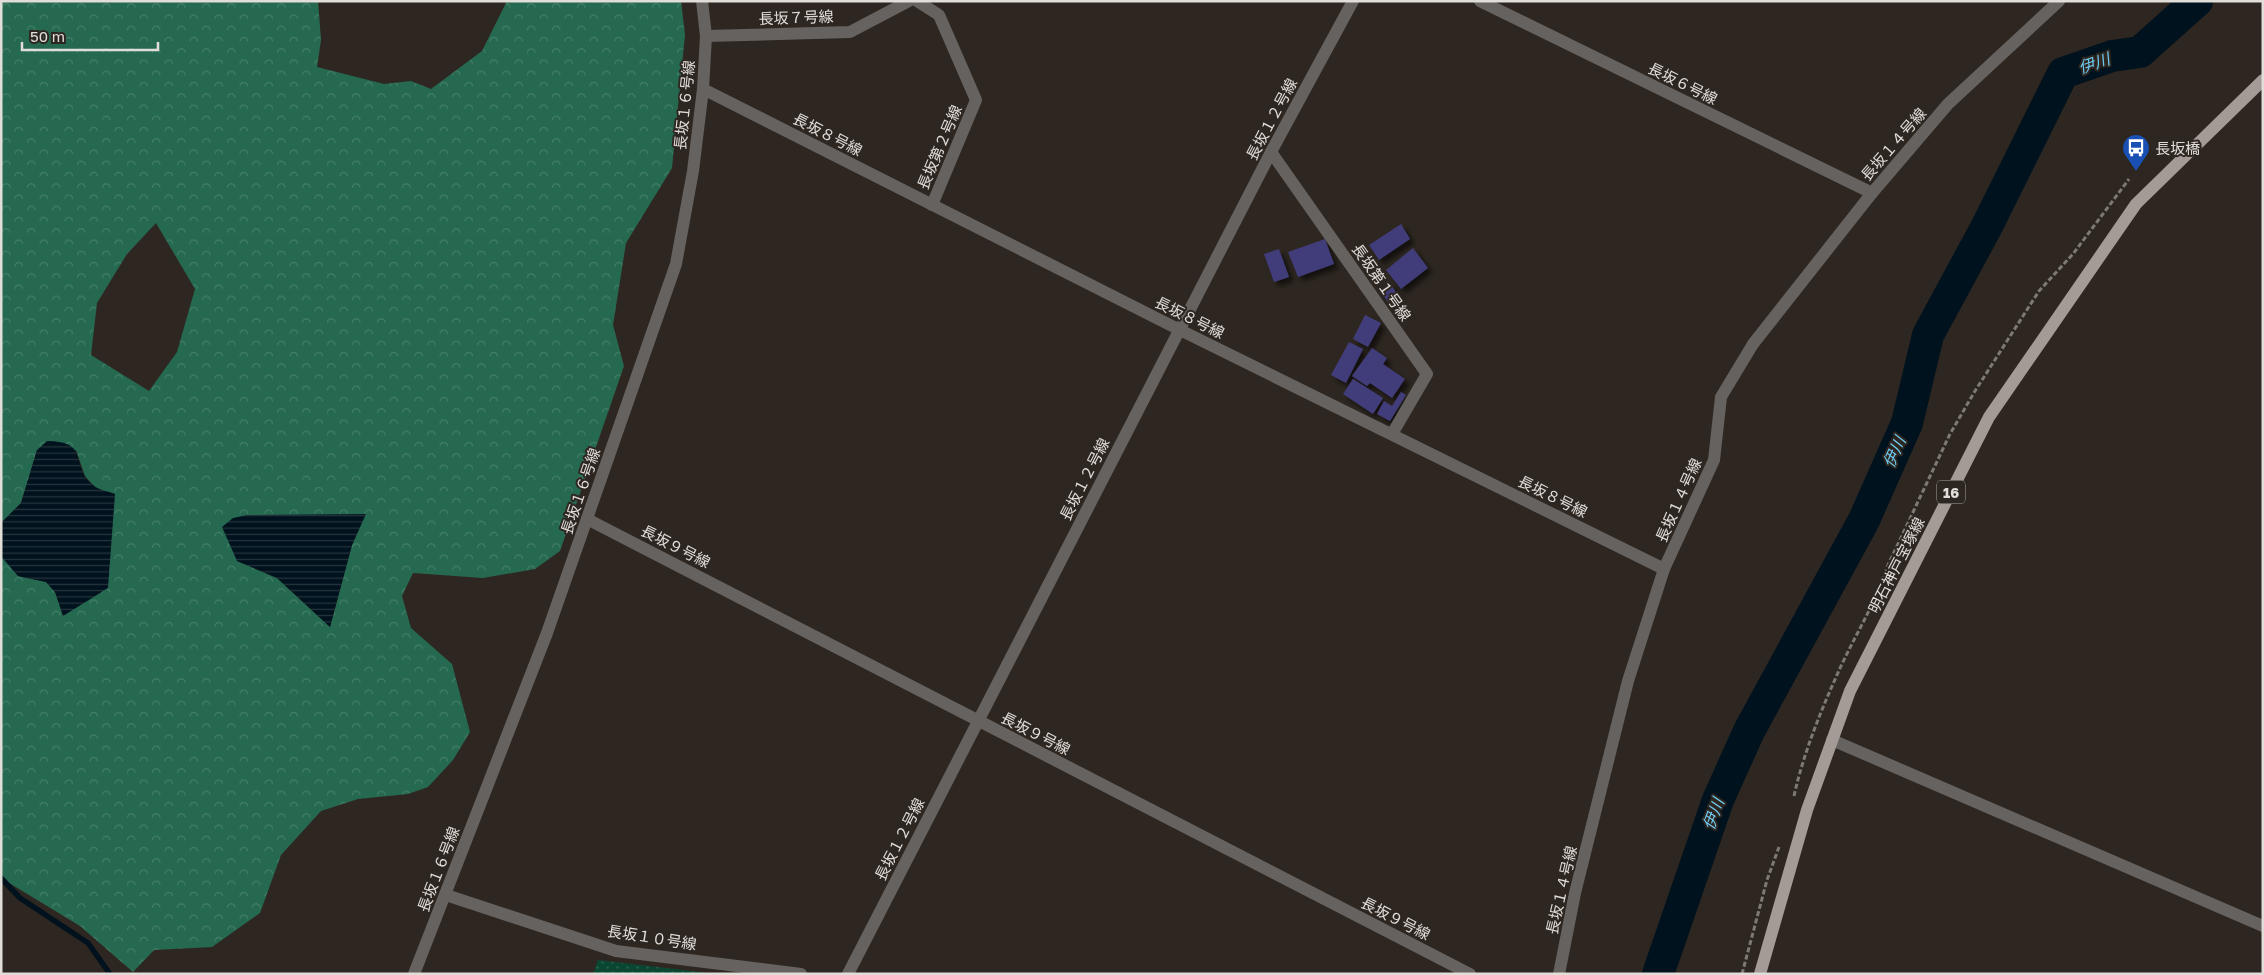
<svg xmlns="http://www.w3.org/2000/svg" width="2264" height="975" viewBox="0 0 2264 975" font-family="'Golos Text','Noto Sans JP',sans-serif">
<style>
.grass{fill:url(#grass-dots)}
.forest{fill:url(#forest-crowns);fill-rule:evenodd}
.water{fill:url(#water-rules)}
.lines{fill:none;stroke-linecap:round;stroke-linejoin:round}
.stream{stroke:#00121d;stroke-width:5.5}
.river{stroke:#00121d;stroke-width:32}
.building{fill:#413c7a;filter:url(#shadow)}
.path{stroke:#7f7974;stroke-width:3;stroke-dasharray:5 2.5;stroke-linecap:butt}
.minor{stroke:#666260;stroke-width:12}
.tertiary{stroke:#666260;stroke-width:12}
.primary{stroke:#a49b96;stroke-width:12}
.labels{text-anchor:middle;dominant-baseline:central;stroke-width:4;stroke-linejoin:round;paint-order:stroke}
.shield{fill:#2e2721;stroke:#aba6a2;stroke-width:1}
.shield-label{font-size:14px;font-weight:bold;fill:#e1ddd9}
.street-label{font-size:15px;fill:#e1ddd9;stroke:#2e2721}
.poi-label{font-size:15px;fill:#e1ddd9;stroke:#2e2721;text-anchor:start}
.water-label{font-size:16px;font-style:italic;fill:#6eccf3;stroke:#2e2721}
</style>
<defs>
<pattern id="grass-dots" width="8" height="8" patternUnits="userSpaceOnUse" patternTransform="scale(1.25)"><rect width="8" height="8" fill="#0a4732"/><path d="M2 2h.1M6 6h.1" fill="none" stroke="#2d614f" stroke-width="1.8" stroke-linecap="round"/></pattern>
<pattern id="forest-crowns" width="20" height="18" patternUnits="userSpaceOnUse" patternTransform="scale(1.25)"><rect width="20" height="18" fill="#256950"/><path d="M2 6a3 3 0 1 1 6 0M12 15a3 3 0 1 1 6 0" fill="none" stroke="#447e69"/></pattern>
<pattern id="water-rules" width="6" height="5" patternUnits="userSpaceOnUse" patternTransform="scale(1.25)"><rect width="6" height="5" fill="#00121d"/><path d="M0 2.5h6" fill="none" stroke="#25343d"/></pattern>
<filter id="shadow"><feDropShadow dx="4.5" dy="4.5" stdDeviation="2.5" flood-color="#0009"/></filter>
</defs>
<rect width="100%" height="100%" fill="#2e2721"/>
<path class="grass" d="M598 960 717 974H593Z"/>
<path class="forest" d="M1 1H318L321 40 317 67 384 84 411 81 431 89 482 51 507 1H681L685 35 672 168 626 243 613 325 624 366 560 551 535 569 483 578 413 573 402 596 411 628 452 664 470 732 453 760 428 787 408 794 358 799 321 811 281 855 260 913 212 947 154 950 133 972 80 926 1 878V556L18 576 46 582 55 592 64 616 94 486 85 476 76 450H37L21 503 1 523ZM156 223 195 289 177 352 149 391 91 355 97 303 127 254ZM365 515 352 545 330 627 277 578 237 561Z"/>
<g class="water">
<path d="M47 441C91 441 70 467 93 485 98 490 108 491 115 494L108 588 63 616 55 592 46 582 18 576 1 556V523L21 503 37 450Z"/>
<path d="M366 514 352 545 330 627 277 578 237 561 222 527 233 518 247 515Z"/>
</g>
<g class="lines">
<path class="stream" d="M1 878 20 898 88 943 110 974"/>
<path class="river" d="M1658 974 1718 800 1749 731 1864 520 1907 423 1928 335 1987 226 2063 73 2112 56 2140 52 2197 1"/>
</g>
<g class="building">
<path d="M1401 224 1410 239 1379 260 1369 245Z"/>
<path d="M1325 239 1334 264 1298 277 1288 252Z"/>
<path d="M1413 248 1428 268 1401 289 1386 270Z"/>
<path d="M1279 249 1289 277 1274 282 1264 254Z"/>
<path d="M1390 283 1399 297 1389 304 1380 290Z"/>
<path d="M1365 315 1381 323 1368 347 1353 339Z"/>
<path d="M1349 342 1363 349 1346 383 1331 375Z"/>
<path d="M1372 348 1387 358 1383 364 1405 379 1392 398 1370 383 1367 386 1352 376Z"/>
<path d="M1353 379 1383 398 1373 414 1343 394Z"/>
<path d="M1401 392 1406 395 1390 421 1377 414 1384 401 1392 406Z"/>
</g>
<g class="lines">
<g class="path">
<path d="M1794 796C1804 751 1822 708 1841 666 1857 632 1877 600 1888 565L1950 434 1975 391 2039 291 2073 254 2129 179"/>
<path d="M1742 974 1767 880 1779 847"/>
</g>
<g class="minor">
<path d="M917 1 939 15 976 100 932 205"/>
<path d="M1480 1 1872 193"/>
<path d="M706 36 850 32 909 1"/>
<path d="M703 89 1180 330 1664 569"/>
<path d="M1271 152 1427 374 1392 434"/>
<path d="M587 519 1470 974"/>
<path d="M1832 740 2263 926"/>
<path d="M446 895 616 951 801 974"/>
<path d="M848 974 1271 152 1353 1"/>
<path d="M1559 974 1575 893 1628 681 1664 569 1714 460 1721 397 1753 344 1872 193 1948 104 2059 1"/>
</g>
<path class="tertiary" d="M414 974 547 633 676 264 693 171 703 89 706 36 702 1"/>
<path class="primary" d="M1760 974 1807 810 1850 691 1989 417 2136 204 2263 80"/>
</g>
<defs>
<symbol id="bus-pin" viewBox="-11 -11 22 30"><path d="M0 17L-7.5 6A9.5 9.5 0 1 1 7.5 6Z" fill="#1a4fb4" stroke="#2e2721"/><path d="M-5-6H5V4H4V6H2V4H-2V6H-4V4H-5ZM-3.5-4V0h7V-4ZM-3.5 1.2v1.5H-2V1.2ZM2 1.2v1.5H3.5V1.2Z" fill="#fff"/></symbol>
</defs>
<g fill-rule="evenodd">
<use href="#bus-pin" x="2120" y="132" width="32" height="43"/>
</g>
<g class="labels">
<rect class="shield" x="1937" y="480.5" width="28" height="23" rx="4"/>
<g class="shield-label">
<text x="1951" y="492">16</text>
</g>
<g class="street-label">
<text transform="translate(796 17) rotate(-2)">長坂７号線</text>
<text transform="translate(1683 83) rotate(26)">長坂６号線</text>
<text transform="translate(684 105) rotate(-84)">長坂１６号線</text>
<text transform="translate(1271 119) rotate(-62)">長坂１２号線</text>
<text transform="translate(828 134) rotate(27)">長坂８号線</text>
<text transform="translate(1893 144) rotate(-49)">長坂１４号線</text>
<text transform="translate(939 147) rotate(-67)">長坂第２号線</text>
<text transform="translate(1382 282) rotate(55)">長坂第１号線</text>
<text transform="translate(1190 317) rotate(26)">長坂８号線</text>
<text transform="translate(1084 479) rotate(-63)">長坂１２号線</text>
<text transform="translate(580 491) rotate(-71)">長坂１６号線</text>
<text transform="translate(1553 496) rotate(26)">長坂８号線</text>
<text transform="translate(1678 500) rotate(-66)">長坂１４号線</text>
<text transform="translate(676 546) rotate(27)">長坂９号線</text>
<text transform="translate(1896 565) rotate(-63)">明石神戸宝塚線</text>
<text transform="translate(1036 733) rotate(27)">長坂９号線</text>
<text transform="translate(899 839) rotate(-63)">長坂１２号線</text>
<text transform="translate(438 869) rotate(-69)">長坂１６号線</text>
<text transform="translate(1561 890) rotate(-77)">長坂１４号線</text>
<text transform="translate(1396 918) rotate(27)">長坂９号線</text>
<text transform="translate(652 937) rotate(9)">長坂１０号線</text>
</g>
<g class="poi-label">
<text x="2155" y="148">長坂橋</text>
</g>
<g class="water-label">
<text transform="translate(2094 63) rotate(-19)">伊川</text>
<text transform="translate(1894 452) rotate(-66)">伊川</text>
<text transform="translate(1713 814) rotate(-70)">伊川</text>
</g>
</g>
<rect width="2264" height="975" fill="none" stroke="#e1ddd9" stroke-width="5"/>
<path d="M22 42v8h136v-8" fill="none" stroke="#e1ddd9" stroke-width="2.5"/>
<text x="30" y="42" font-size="15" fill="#e1ddd9" stroke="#2e2721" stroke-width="4" paint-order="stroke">50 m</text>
</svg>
